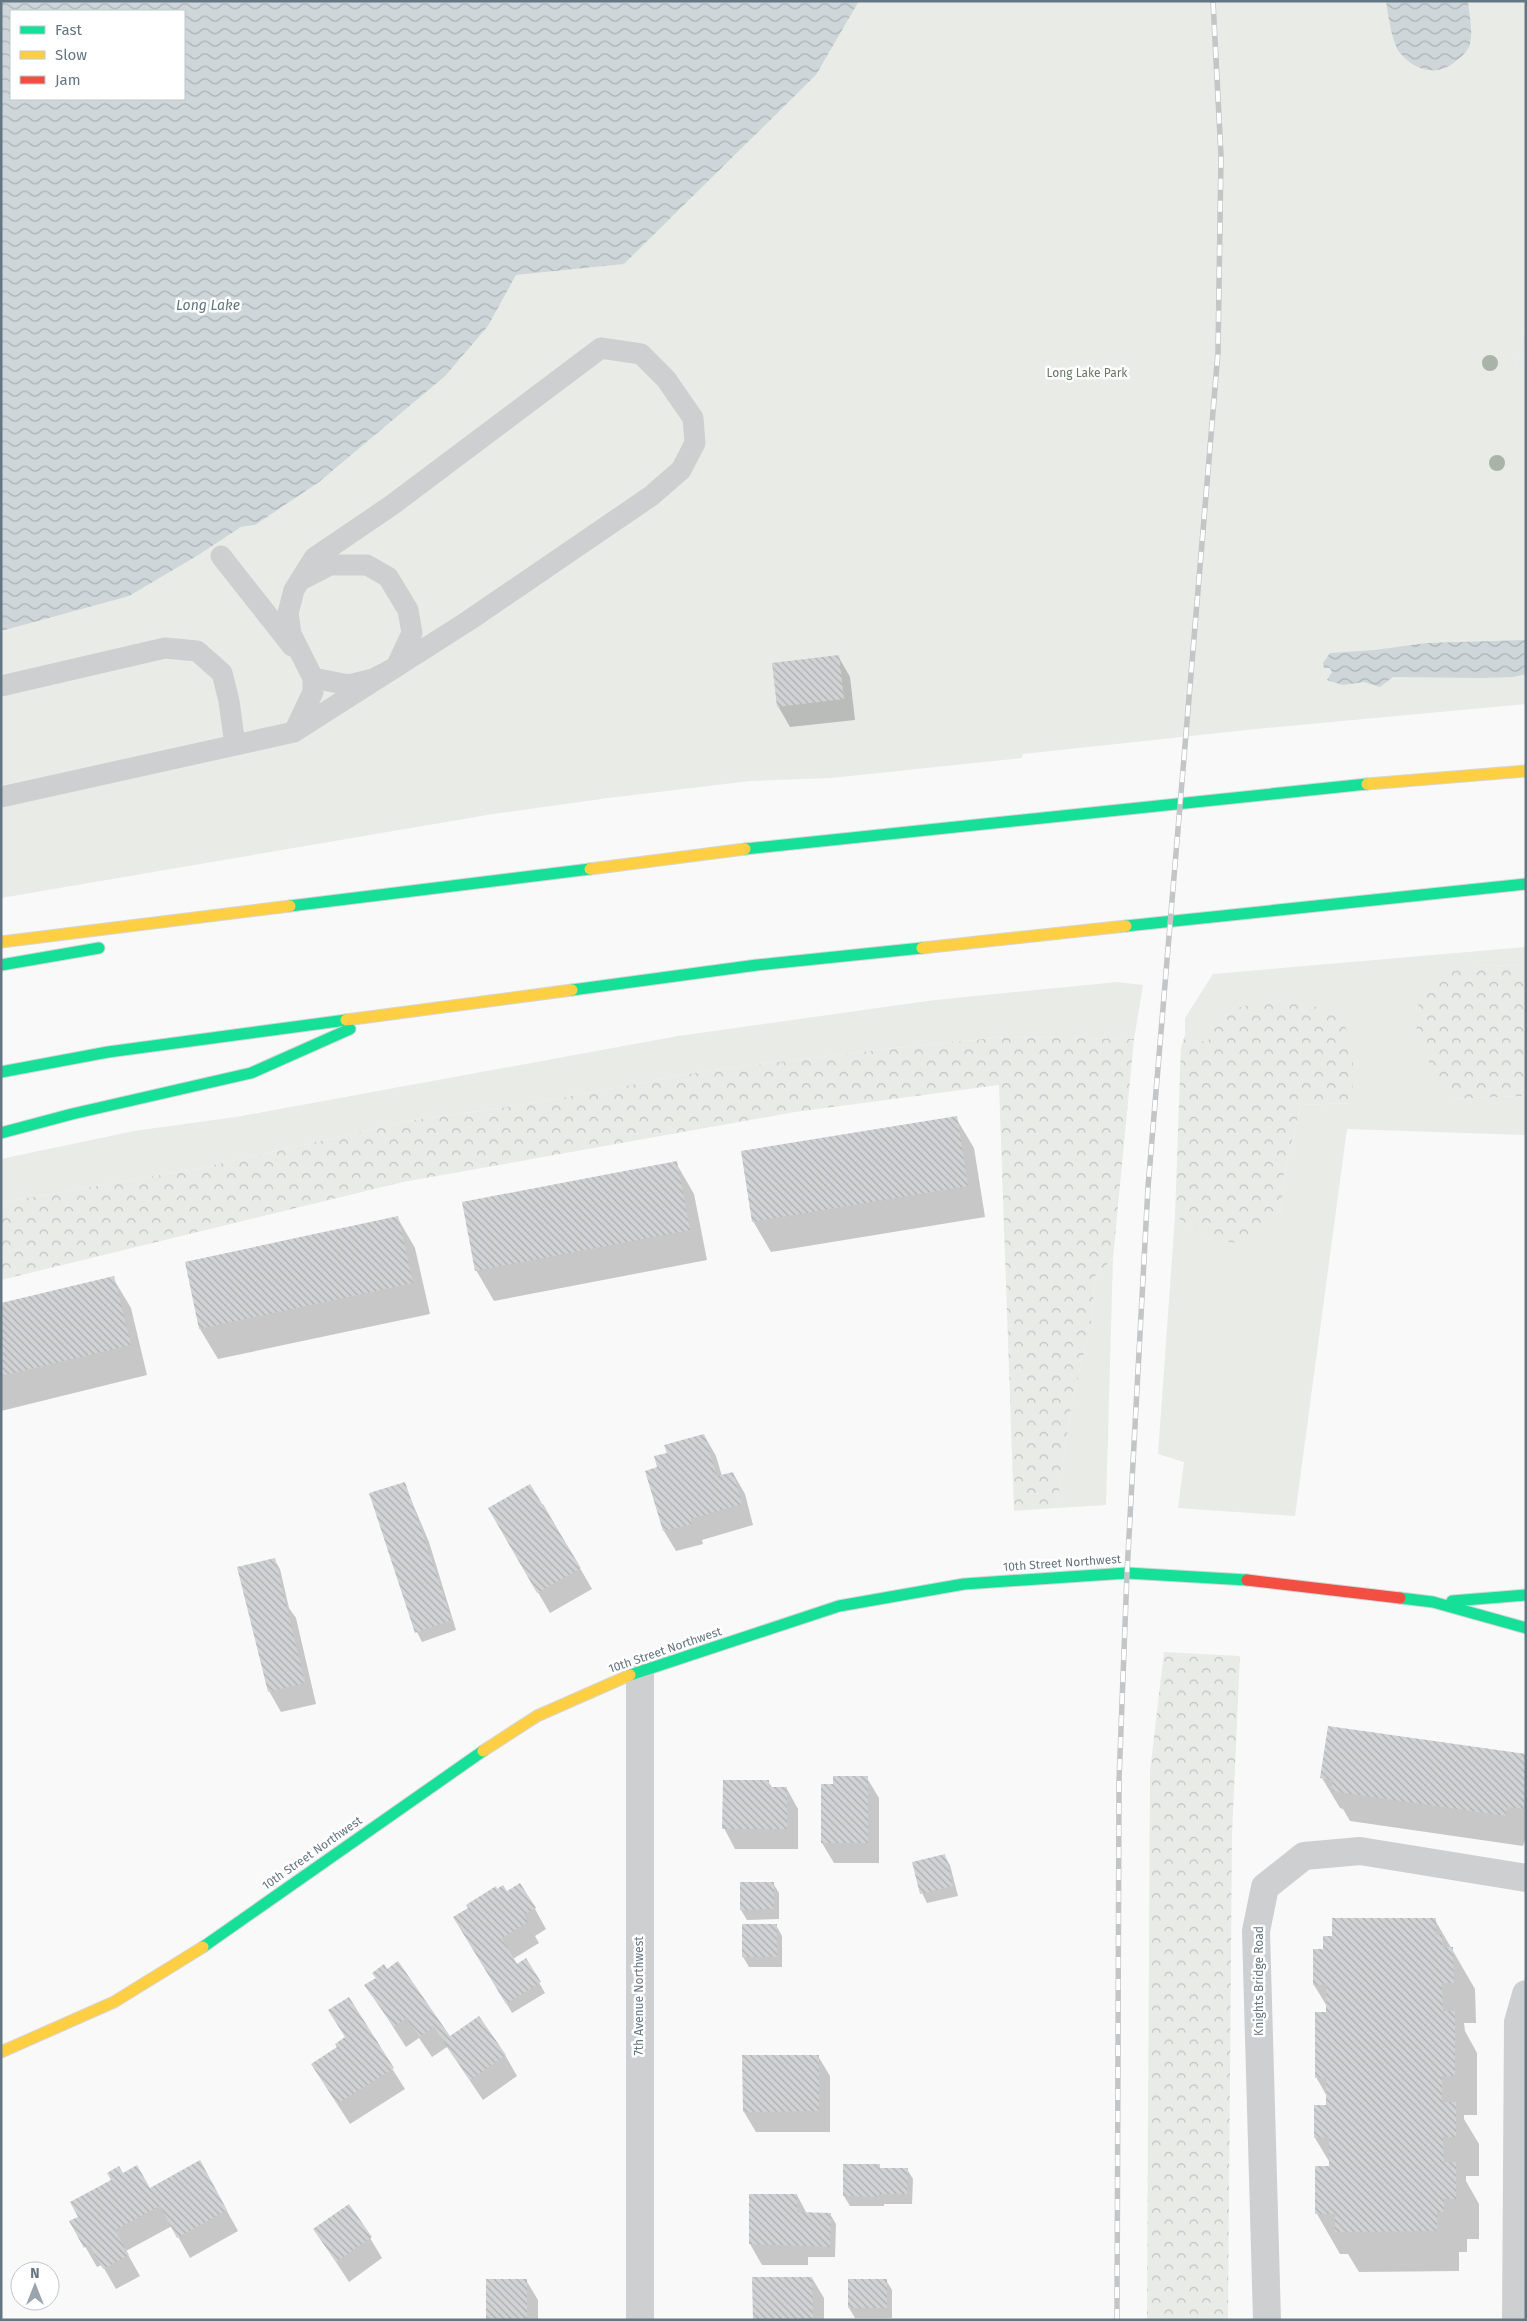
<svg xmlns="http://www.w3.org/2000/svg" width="1527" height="2321" viewBox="0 0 1527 2321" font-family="'Fira Sans',sans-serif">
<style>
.built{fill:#e8e9e9}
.green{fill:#e8ebe6}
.forest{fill:url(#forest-crowns)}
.water{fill:url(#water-waves);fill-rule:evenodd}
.shadow{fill:#0003}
.building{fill:url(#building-back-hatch)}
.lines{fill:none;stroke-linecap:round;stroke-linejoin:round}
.fast-casing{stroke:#d5d6d7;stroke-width:13}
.slow-casing{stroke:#d5d6d7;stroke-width:13}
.jam-casing{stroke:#d5d6d7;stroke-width:13}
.lane{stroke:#cecfd0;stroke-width:21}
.street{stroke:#cecfd0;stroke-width:28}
.fast{stroke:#16e098;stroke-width:11}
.slow{stroke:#ffcf43;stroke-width:11}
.jam{stroke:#f24e42;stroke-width:11}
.rail-casing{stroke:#c3c5c6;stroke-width:5.5}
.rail{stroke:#fff;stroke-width:4;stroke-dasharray:11;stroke-linecap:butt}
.tree{fill:#a9b3a7}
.labels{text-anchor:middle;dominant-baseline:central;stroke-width:5;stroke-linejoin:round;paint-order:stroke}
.park-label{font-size:12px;fill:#687a64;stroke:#fff}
.street-label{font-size:12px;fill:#657683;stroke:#fff}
.water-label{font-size:14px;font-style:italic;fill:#60757c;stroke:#fff}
</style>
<defs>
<pattern id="forest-crowns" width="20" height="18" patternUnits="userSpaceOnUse" patternTransform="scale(1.25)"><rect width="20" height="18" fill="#e8ebe6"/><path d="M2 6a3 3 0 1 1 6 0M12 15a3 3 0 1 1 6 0" fill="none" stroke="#c0c3c0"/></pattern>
<pattern id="water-waves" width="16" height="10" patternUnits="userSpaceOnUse" patternTransform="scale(1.25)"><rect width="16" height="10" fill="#ced6d9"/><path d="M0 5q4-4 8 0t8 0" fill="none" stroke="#abb2b5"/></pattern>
<pattern id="building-back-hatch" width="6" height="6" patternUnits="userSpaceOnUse" patternTransform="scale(1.25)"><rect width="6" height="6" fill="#d0d2d3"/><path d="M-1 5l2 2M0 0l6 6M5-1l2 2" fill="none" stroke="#acafb1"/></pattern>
</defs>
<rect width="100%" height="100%" fill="#f9f9f9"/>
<path class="built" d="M1526 319V372L1517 366Z"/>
<g class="green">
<path d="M859 1H1526V319L1517 366 1526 372V704L1256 729 1023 754 1022 758 831 778 750 781 608 798 493 814 1 898V631L200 554 241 527 255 525 488 326 516 275 624 264 816 75Z"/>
<path d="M1526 947V966L1472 965 1450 1099 1526 1096V1135L1347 1129 1295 1516 1178 1508 1184 1462 1158 1454 1175 1216 1211 1240 1281 1215 1284 1173 1301 1105 1352 1103V1057L1212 1034 1210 1039C1200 1043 1194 1042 1185 1035V1018L1213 974Z"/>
<path d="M1117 982 1143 985 1134 1039 1004 1037 886 1049 705 1071 534 1103 409 1121 201 1168 10 1201 1 1205V1159L134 1131 236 1117 678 1036 935 1000Z"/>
<path d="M1113 1258 1106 1505 1057 1508 1071 1407 1091 1323 1095 1276Z"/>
</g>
<g class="forest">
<path d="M1472 965 1526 966V1096L1450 1099C1438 1077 1414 1043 1416 1017 1417 1005 1423 991 1428 980Z"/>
<path d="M1274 999C1297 1001 1339 1007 1348 1033 1356 1054 1352 1082 1352 1103L1301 1105 1284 1173 1281 1215 1259 1237 1238 1243 1211 1240 1175 1216 1181 1047 1185 1035C1194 1042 1200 1043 1210 1039L1211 1014Z"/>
<path d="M1004 1037 1134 1039 1113 1258 1095 1276 1091 1323 1071 1407 1057 1508 1014 1511 999 1085 795 1112 403 1182 1 1280V1205L10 1201 201 1168 409 1121 534 1103 705 1071 886 1049Z"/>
<path d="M1164 1652 1240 1656 1232 1834 1228 2320H1147L1150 1771Z"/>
</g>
<g class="water">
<path d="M1 1H859L816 75 624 264 516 275 488 326 445 376 319 482 255 525 241 527 200 554 129 596 1 631ZM11 11H184V99H11Z"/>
<path d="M1386 1H1468C1469 14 1474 35 1469 47 1466 53 1461 57 1456 61 1438 77 1415 71 1400 53 1392 43 1388 14 1386 1Z"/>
<path d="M1526 640V674L1513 677 1481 678 1393 677 1380 687 1364 682 1343 685 1327 680 1332 672 1330 668H1324L1323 663 1330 653 1375 650 1427 643Z"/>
</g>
<g class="shadow">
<path d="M838 656 850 677 855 720 790 727 778 706Z"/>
<path d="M956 1118 974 1148 985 1217 771 1252 753 1221Z"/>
<path d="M676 1163 694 1194 707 1260 494 1301 476 1270Z"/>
<path d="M397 1217 415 1248 430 1314 218 1359 200 1329 186 1262Z"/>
<path d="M113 1278 131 1308 147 1375 1 1411V1305Z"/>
<path d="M704 1435 716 1456 722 1476 733 1473 745 1494 753 1525 702 1540 703 1544 676 1551 664 1531 647 1472 659 1468 668 1453Z"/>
<path d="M404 1483 429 1542 456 1630 422 1642 417 1632Z"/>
<path d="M543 1504 592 1589 550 1613 489 1508Z"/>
<path d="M274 1559 280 1569 289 1608 296 1618 316 1704 281 1712 269 1691Z"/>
<path d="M1526 1756V1837L1523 1846 1350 1821 1343 1809 1340 1808 1322 1778Z"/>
<path d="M867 1778 879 1798V1863H834L822 1843Z"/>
<path d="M768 1781 773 1789H787L798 1809V1849H735L724 1828Z"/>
<path d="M944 1855 950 1865 958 1896 927 1903 922 1893Z"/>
<path d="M773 1883 779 1893V1919L747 1920 741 1910Z"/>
<path d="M497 1890 507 1892 535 1909 546 1929 535 1936 539 1943 513 1959 517 1965 526 1960 545 1993 512 2013 504 1999Z"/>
<path d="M1435 1920 1475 1989 1476 2023H1464L1465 2031 1477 2053V2115H1464V2119L1479 2144V2176H1466V2181L1479 2204V2239H1467V2252H1459V2271L1359 2272 1348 2254H1340L1317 2214 1330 2163 1315 2138 1328 2106V2098L1316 2077 1328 2008 1314 1985 1324 1950 1334 1937Z"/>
<path d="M776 1925 782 1936V1967H749L743 1957Z"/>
<path d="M377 1979 450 2038 505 2055 517 2076 483 2100 447 2047 432 2057 419 2038 406 2047 366 1985Z"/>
<path d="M348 1999 405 2089 350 2124 325 2085 339 2047 346 2038Z"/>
<path d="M818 2056 830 2076V2132H756L744 2112Z"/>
<path d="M879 2166 881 2169H907L913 2179 912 2204H884V2206H850L844 2196Z"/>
<path d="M122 2174 150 2189 211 2182 238 2231 190 2258 172 2226 126 2251 140 2276 116 2289 102 2265 97 2267 71 2222 80 2217Z"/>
<path d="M797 2195 807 2214H830L836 2224 835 2257H808V2265H762L750 2244Z"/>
<path d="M315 2230 370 2238 382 2258 349 2282Z"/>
<path d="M812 2278 824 2298V2320H754Z"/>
<path d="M526 2280 538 2300V2320H487Z"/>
<path d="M886 2280 892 2290V2318H855L849 2308Z"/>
</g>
<g class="building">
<path d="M839 655 844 699 777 707 772 663Z"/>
<path d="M957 1116 968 1186 752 1222 741 1151Z"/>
<path d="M677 1161 690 1230 475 1271 462 1202Z"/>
<path d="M398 1216 413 1283 199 1329 185 1262Z"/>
<path d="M114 1276 131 1345 1 1376V1303Z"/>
<path d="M704 1434 717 1476 733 1472 742 1504 691 1519 692 1524 663 1531 645 1471 657 1467 654 1456 667 1453 664 1445Z"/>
<path d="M405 1482 452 1620 415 1633 369 1493Z"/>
<path d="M530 1484 581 1568 537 1593 488 1508Z"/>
<path d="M275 1558 305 1683 268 1692 237 1567Z"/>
<path d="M1328 1726 1526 1754 1524 1809 1507 1807 1506 1816 1331 1791 1333 1780 1320 1778Z"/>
<path d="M833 1776H868V1843H821V1784H833Z"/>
<path d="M723 1780H769V1787H787V1829H722Z"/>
<path d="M945 1854 953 1886 920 1894 912 1862Z"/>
<path d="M740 1882H774V1909L740 1910Z"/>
<path d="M520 1883 536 1908 524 1915 528 1922 502 1938 517 1964 526 1958 541 1982 506 2004 453 1917 468 1908 466 1905 496 1886 497 1889 503 1885 507 1891Z"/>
<path d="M1332 1918H1436V1935H1442V1947H1453L1454 1983H1442L1443 2011H1455V2076H1442V2102H1456V2137H1443L1444 2162H1456V2199H1444V2212H1437V2231L1335 2232V2214H1315V2166H1329V2137L1314 2138V2105H1326V2078H1315V2012H1326V1985H1313V1949H1323V1936H1332Z"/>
<rect x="742" y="1924" width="35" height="33"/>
<path d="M398 1961 450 2036 479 2016 506 2055 470 2080 434 2027 420 2037 406 2018 394 2027 364 1985 376 1978 372 1973 384 1964 387 1969Z"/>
<path d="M349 1997 394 2068 337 2104 311 2064 337 2047 335 2044 345 2037 328 2010Z"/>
<path d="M742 2055H819V2111L743 2112Z"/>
<path d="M200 2160 227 2210 177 2238 160 2206 115 2230 129 2255 103 2269 89 2245 84 2248 69 2221 78 2217 70 2202 111 2180 107 2173 119 2166 123 2173 137 2165 150 2188Z"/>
<path d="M843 2164H880V2168H908L907 2194H879V2197L843 2196Z"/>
<path d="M749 2194H797V2212L831 2213 830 2247 749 2244Z"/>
<path d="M349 2204 372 2237 336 2262 313 2229Z"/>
<path d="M752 2277H812L813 2320H753Z"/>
<rect x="486" y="2279" width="41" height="41"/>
<rect x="848" y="2279" width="39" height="29"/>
</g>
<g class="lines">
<defs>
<g id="fast">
<path d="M745 849 1367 784"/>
<path d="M290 906 590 869"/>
<path d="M1126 926 1526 884"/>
<path d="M1 965 99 948"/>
<path d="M572 990 757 965 922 948"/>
<path d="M1 1072 108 1052 346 1020"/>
<path d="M1 1133 72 1114 251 1073 350 1029"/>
<path d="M1400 1598 1433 1602 1526 1628"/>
<path d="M1452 1601 1526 1595"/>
<path d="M630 1675 839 1606 964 1584 1127 1573 1247 1580"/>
<path d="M203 1947 483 1751"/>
</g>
<g id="slow">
<path d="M1367 784 1526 771"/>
<path d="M590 869 745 849"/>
<path d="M1 942 290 906"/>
<path d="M922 948 1126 926"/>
<path d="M346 1020 572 990"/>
<path d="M483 1751 537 1716 630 1675"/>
<path d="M1 2052 114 2002 203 1947"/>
</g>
<path id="jam" d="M1247 1580 1400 1598"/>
</defs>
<use href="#fast" class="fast-casing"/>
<use href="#slow" class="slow-casing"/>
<use href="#jam" class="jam-casing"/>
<g class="lane">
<path d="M221 556 292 646"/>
<path d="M305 578 330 565H367L388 577 408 610 412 633 396 667 373 679 349 685 313 678"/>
<path d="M1 686 165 648 197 651 222 673 229 701 235 745"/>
<path d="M1 797 294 732 468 621 651 496 681 470 695 443 693 418 666 379 641 354 601 348 392 505 314 558 294 590 288 613 291 634 313 678V692L294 732"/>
</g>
<g class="street">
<path d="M640 1671V2320"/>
<path d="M1267 2320 1256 1931 1265 1887 1304 1856 1360 1851 1526 1878"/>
<path d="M1516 2320 1518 2022 1526 1994"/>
</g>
<use href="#fast" class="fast"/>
<use href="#slow" class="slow"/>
<use href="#jam" class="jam"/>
<defs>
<path id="rail" d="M1117 2320 1119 1781 1127 1573 1148 1187 1218 352 1221 156 1213 1"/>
</defs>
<use href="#rail" class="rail-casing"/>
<use href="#rail" class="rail"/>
</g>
<g class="tree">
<circle cx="1490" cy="363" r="8"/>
<circle cx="1497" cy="463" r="8"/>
</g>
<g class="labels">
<g class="park-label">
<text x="1087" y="373">Long Lake Park</text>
</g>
<g class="street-label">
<text transform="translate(1062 1563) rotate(-4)">10th Street Northwest</text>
<text transform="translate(665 1650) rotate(-19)">10th Street Northwest</text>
<text transform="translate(312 1853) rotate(-35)">10th Street Northwest</text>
<text transform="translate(1259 1981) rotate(-90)">Knights Bridge Road</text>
<text transform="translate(639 1996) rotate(-90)">7th Avenue Northwest</text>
</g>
<g class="water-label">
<text x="208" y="305">Long Lake</text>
</g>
</g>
<rect width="1527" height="2321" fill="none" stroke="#657683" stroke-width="5"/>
<rect x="10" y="10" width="175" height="90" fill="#ffffff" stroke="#c1c8cd"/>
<rect x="20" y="26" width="25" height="8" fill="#16e098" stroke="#c1c8cd"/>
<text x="55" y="35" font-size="15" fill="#657683">Fast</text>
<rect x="20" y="51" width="25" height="8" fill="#ffcf43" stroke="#c1c8cd"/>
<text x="55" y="60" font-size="15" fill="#657683">Slow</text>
<rect x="20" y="76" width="25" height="8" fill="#f24e42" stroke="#c1c8cd"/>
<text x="55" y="85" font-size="15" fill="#657683">Jam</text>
<g transform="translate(35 2286)"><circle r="24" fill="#ffffff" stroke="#c1c8cd"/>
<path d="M0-4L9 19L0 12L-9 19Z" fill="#99a4ac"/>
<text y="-8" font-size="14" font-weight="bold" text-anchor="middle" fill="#657683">N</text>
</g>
</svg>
